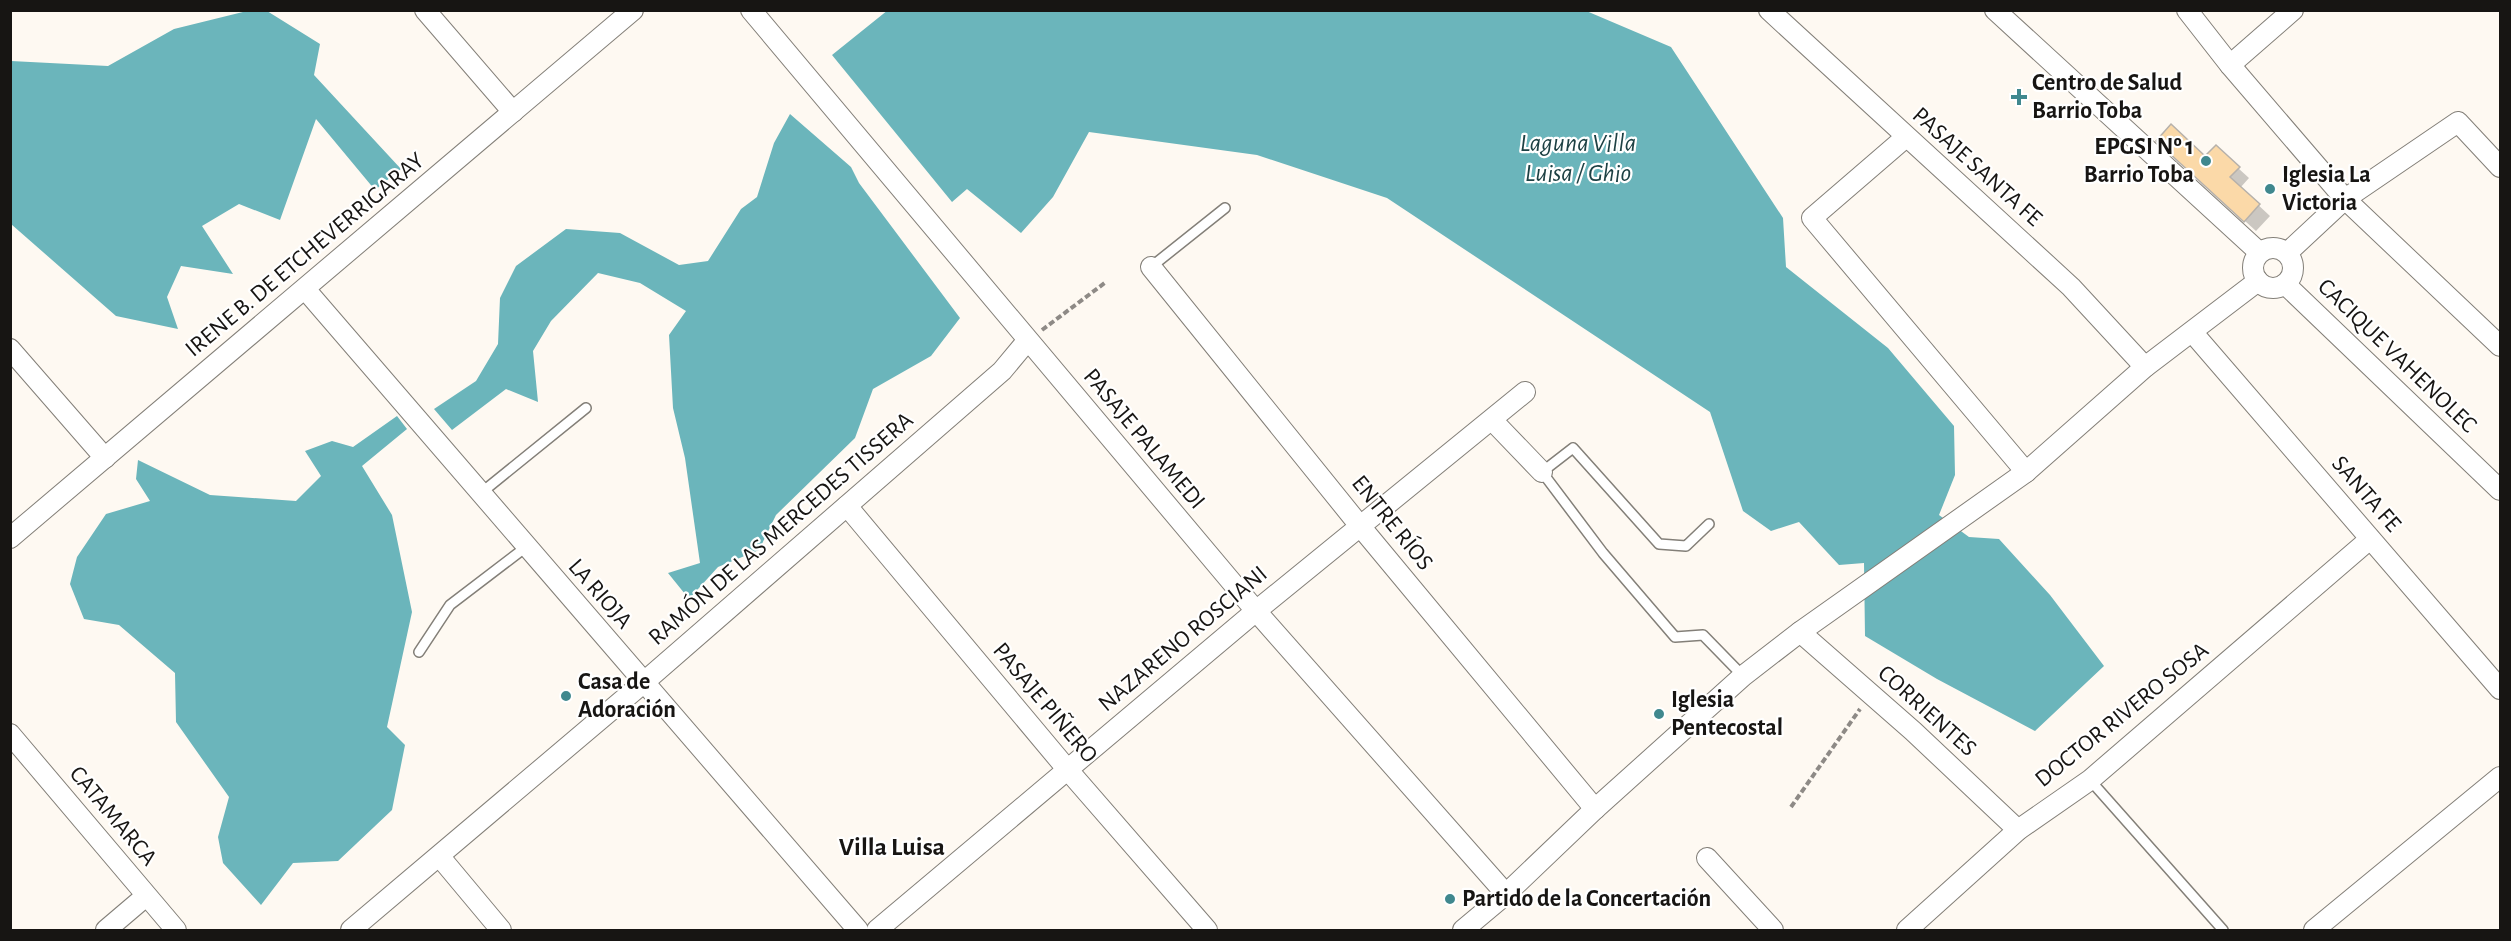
<svg xmlns="http://www.w3.org/2000/svg" width="2511" height="941" viewBox="0 0 2511 941" font-family="'Alegreya Sans',sans-serif">
<style>
.water{fill:#6bb5bb}
.shadow{fill:#0003}
.building{fill:#fbd9a8;stroke:#b6b1ab;stroke-width:1.5}
.lines{fill:none;stroke-linecap:round;stroke-linejoin:round}
.lane-casing{stroke:#837f78;stroke-width:12}
.street-casing{stroke:#837f78;stroke-width:22}
.path{stroke:#8e8a86;stroke-width:4;stroke-dasharray:6 3;stroke-linecap:butt}
.lane{stroke:#fff;stroke-width:9}
.street{stroke:#fff;stroke-width:20}
.poi-dot{fill:#40888e;stroke:#fff;stroke-width:2}
.labels{text-anchor:middle;dominant-baseline:central;stroke-width:4.5;stroke-linejoin:round;paint-order:stroke}
.poi-label{font-size:24px;font-weight:bold;fill:#171513;stroke:#fff;text-anchor:start}
.street-label{font-size:24px;fill:#171513;stroke:#fff}
.water-label{font-size:26px;font-style:italic;fill:#1d4144;stroke:#fff}
.neighbourhood-label{font-size:26px;font-weight:bold;fill:#171513;stroke:#fff}
</style>
<rect width="100%" height="100%" fill="#fef9f2"/>
<g class="water">
<path d="M251 10 267 11 320 44 314 75 401 169 375 190 316 119 280 220 239 204 202 226 233 274 181 266 167 297 178 329 116 316 11 224V61L108 66 174 29Z"/>
<path d="M888 10H1584L1671 47 1783 218 1786 267 1888 348 1954 426 1955 475 1939 515 1969 537 1999 539 2050 595 2104 666 2035 731 1937 679 1865 636 1864 563 1839 565 1799 522 1771 531 1743 511 1710 412 1387 198 1257 155 1089 132 1053 197 1021 233 967 189 952 202 832 55Z"/>
<path d="M790 114 851 167 859 183 960 318 931 356 873 389 855 438 776 515 759 550 718 567 689 599 668 573 700 563 685 458 673 408 669 335 686 311 640 283 598 273 551 321 533 351 538 402 506 389 452 430 434 409 476 381 498 344 500 298 516 266 566 229 620 233 679 265 708 261 741 209 757 197 774 143Z"/>
<path d="M397 416 407 429 362 466 392 515 412 612 387 727 405 745 392 810 338 861 293 863 261 905 223 863 218 837 229 797 176 722 175 673 119 625 84 619 70 584 77 557 106 514 150 501 136 479 138 460 210 495 296 501 321 476 305 451 332 441 353 447Z"/>
</g>
<path class="shadow" d="M2169 152 2206 158 2238 168 2249 178 2240 188 2270 216 2256 231Z"/>
<path class="building" d="M2171 124 2205 156 2216 145 2240 167 2230 177 2260 204 2244 222 2156 141Z"/>
<g class="lines">
<defs>
<g id="lane">
<path d="M1151 267 1225 208"/>
<path d="M481 493 586 408"/>
<path d="M1709 524 1686 546 1659 544 1573 448 1542 472 1603 553 1675 637 1703 635 1743 676"/>
<path d="M419 652 450 605 526 547"/>
<path d="M2090 780 2223 930"/>
</g>
<g id="street">
<path d="M425 10 513 112"/>
<path d="M751 10 1256 611 1506 894"/>
<path d="M1769 10 2071 287 2145 367"/>
<path d="M1995 10 2259 252"/>
<path d="M2187 10 2230 65 2345 199 2500 346"/>
<path d="M2230 65 2293 10"/>
<path d="M1906 137 1812 218 2026 472"/>
<circle cx="2273" cy="268" r="20"/>
<path d="M2287 253 2345 199 2458 122 2500 167"/>
<path d="M1151 267 1360 526 1595 809"/>
<path d="M2285 284 2500 490"/>
<path d="M305 289 858 930"/>
<path d="M2193 333 2500 689"/>
<path d="M10 349 105 458"/>
<path d="M1492 420 1542 472"/>
<path d="M847 506 1067 769 1207 930"/>
<path d="M10 538 633 10"/>
<path d="M1800 632 1913 731 2018 830"/>
<path d="M10 734 176 930"/>
<path d="M440 857 501 930"/>
<path d="M1707 858 1773 930"/>
<path d="M106 930 146 896"/>
<path d="M351 930 643 683 1002 371 1027 341"/>
<path d="M877 930 1256 611 1525 392"/>
<path d="M1463 930 1506 894 1595 809 1743 676 1800 632 2026 472 2145 367 2258 281"/>
<path d="M1907 930 2018 830 2090 780 2370 539"/>
<path d="M2314 930 2500 777"/>
</g>
</defs>
<use href="#lane" class="lane-casing"/>
<use href="#street" class="street-casing"/>
<g class="path">
<path d="M1042 330 1106 282"/>
<path d="M1791 807 1860 709"/>
</g>
<use href="#lane" class="lane"/>
<use href="#street" class="street"/>
</g>
<g class="poi-dot">
<path d="M2016 88h6v6h6v6h-6v6h-6v-6h-6v-6h6z"/>
<circle cx="2206" cy="161" r="6"/>
<circle cx="2270" cy="189" r="6"/>
<circle cx="566" cy="696" r="6"/>
<circle cx="1659" cy="714" r="6"/>
<circle cx="1450" cy="899" r="6"/>
</g>
<g class="labels">
<g class="poi-label">
<text x="2032" y="83">Centro de Salud<tspan x="2032" dy="28">Barrio Toba</tspan></text>
<text x="2194" y="147" text-anchor="end">EPGSI Nº 1<tspan x="2194" dy="28">Barrio Toba</tspan></text>
<text x="2282" y="175">Iglesia La<tspan x="2282" dy="28">Victoria</tspan></text>
<text x="578" y="682">Casa de<tspan x="578" dy="28">Adoración</tspan></text>
<text x="1671" y="700">Iglesia<tspan x="1671" dy="28">Pentecostal</tspan></text>
<text x="1462" y="899">Partido de la Concertación</text>
</g>
<g class="street-label">
<text transform="translate(1977 167) rotate(42)">PASAJE SANTA FE</text>
<text transform="translate(305 255) rotate(-40)">IRENE B. DE ETCHEVERRIGARAY</text>
<text transform="translate(2397 356) rotate(44)">CACIQUE VAHENOLEC</text>
<text transform="translate(1144 439) rotate(50)">PASAJE PALAMEDI</text>
<text transform="translate(2366 494) rotate(49)">SANTA FE</text>
<text transform="translate(1392 523) rotate(51)">ENTRE RÍOS</text>
<text transform="translate(781 529) rotate(-41)">RAMÓN DE LAS MERCEDES TISSERA</text>
<text transform="translate(600 594) rotate(49)">LA RIOJA</text>
<text transform="translate(1183 639) rotate(-40)">NAZARENO ROSCIANI</text>
<text transform="translate(1045 703) rotate(50)">PASAJE PIÑERO</text>
<text transform="translate(1927 711) rotate(42)">CORRIENTES</text>
<text transform="translate(2122 715) rotate(-39)">DOCTOR RIVERO SOSA</text>
<text transform="translate(113 816) rotate(50)">CATAMARCA</text>
</g>
<g class="water-label">
<text x="1578" y="143">Laguna Villa<tspan x="1578" dy="30">Luisa / Ghio</tspan></text>
</g>
<g class="neighbourhood-label">
<text x="892" y="847">Villa Luisa</text>
</g>
</g>
<rect width="2511" height="941" fill="none" stroke="#171513" stroke-width="24"/>
</svg>
